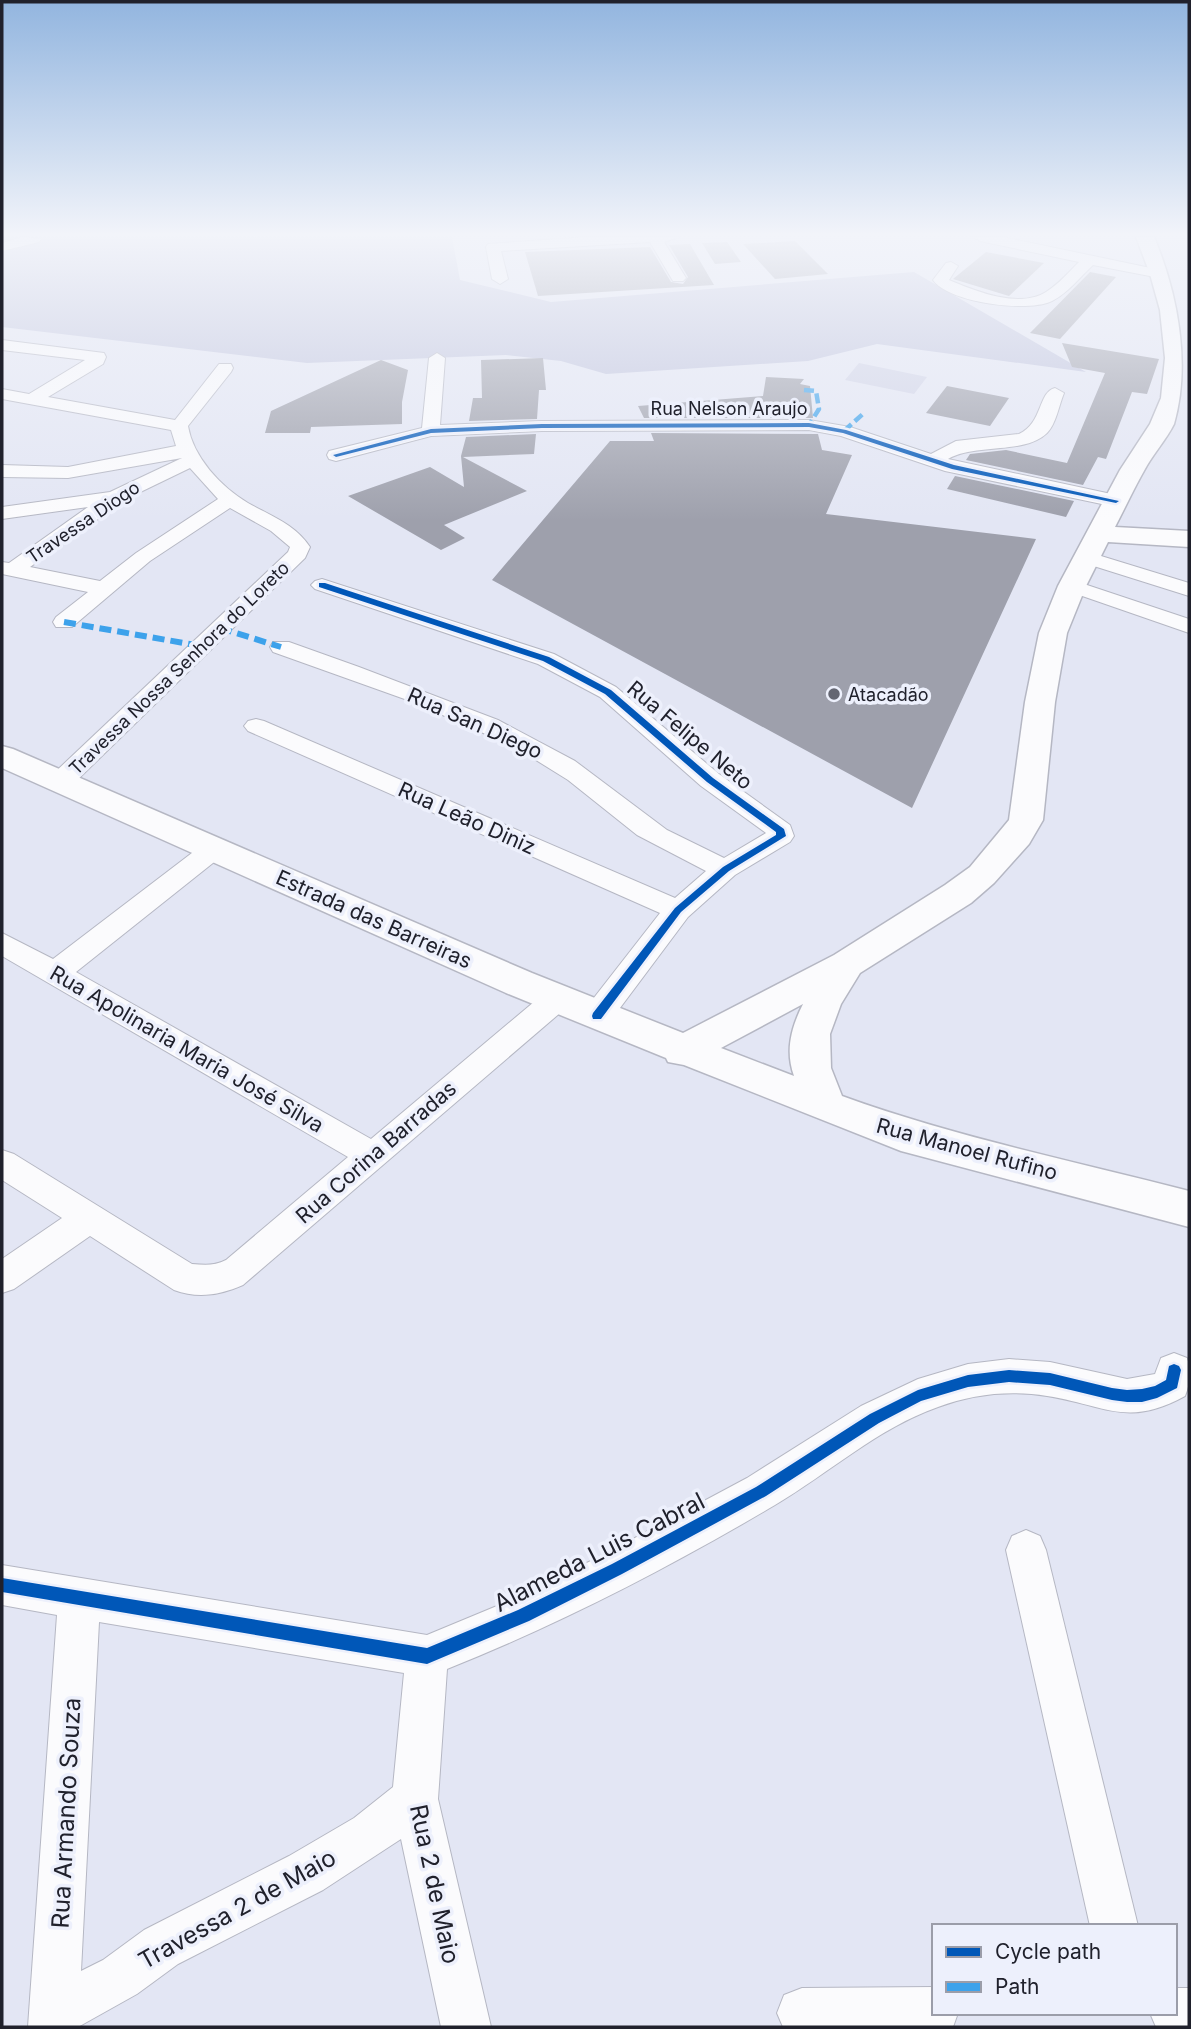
<svg xmlns="http://www.w3.org/2000/svg" width="1191" height="2029" viewBox="0 0 1191 2029" font-family="Inter,sans-serif">
<style>
.green{fill:#d0d3e7}
.forest{fill:#bfc3dd}
.building{fill:#9ea0ac}
.lines{fill:none;stroke-linecap:round;stroke-linejoin:round}
.minor-casing{stroke:#b5b7c3;stroke-width:2}
.major-casing{stroke:#b5b7c3;stroke-width:3}
.minor{fill:#fbfbfd;fill-rule:evenodd}
.major{fill:#fbfbfd;fill-rule:evenodd}
.quiet-far1{stroke:#3da2eb;stroke-width:4.5;stroke-dasharray:10 4.5;stroke-linecap:butt}
.quiet{stroke:#3da2eb;stroke-width:6;stroke-dasharray:12 6;stroke-linecap:butt}
.cycleway-casing{stroke:#edf0fc;stroke-width:5}
.cycleway{fill:#0057b8;fill-rule:evenodd}
.poi-dot{fill:#646672;stroke:#edf0fc;stroke-width:2.5}
.labels{text-anchor:middle;dominant-baseline:central;stroke-width:7;stroke-linejoin:round;paint-order:stroke}
.far-street-label{font-size:18px;fill:#20212c;stroke:#edf0fc}
.far-poi-label{font-size:18px;fill:#20212c;stroke:#edf0fc;text-anchor:start}
.street-label{font-size:21px;fill:#20212c;stroke:#edf0fc}
.near-street-label{font-size:24px;fill:#20212c;stroke:#edf0fc}
</style>
<rect width="100%" height="100%" fill="#e3e6f4"/>
<path class="green" d="M859 363 927 377 914 394 845 380Z"/>
<path class="forest" d="M2 237H452L460 280 551 302 914 272 1086 372 877 344 808 361 606 374 561 361 506 355 307 363 2 327Z"/>
<g class="building">
<path d="M795 241 828 274 775 279 743 244Z"/>
<path d="M727 242 741 262 715 264 702 243Z"/>
<path d="M690 244 714 285 538 296 525 252 650 247 671 282 683 284 688 277 669 245Z"/>
<path d="M986 252 1044 263 1009 296 953 279Z"/>
<path d="M1090 272 1116 277 1060 339 1030 333Z"/>
<path d="M1062 343 1159 359 1147 394 1132 392 1106 459 1098 457 1083 485 966 460 970 454 1006 450 1067 463 1105 373 1072 367Z"/>
<path d="M543 358 546 390H539L537 419 469 421 473 398H482L481 360Z"/>
<path d="M381 360 408 370 402 402V424L311 427 310 433H265L271 411Z"/>
<path d="M766 377 804 379 800 384 810 386 813 418H644L638 406 763 396Z"/>
<path d="M947 386 1009 398 990 426 926 413Z"/>
<path d="M651 433 818 434 822 450 852 455 826 514 1036 539 912 808 492 580 610 441H654Z"/>
<path d="M536 434 534 454 463 457 527 491 444 525 465 538 441 550 348 496 430 467 464 487 461 456 466 437Z"/>
<path d="M955 476 1074 501 1066 517 947 489Z"/>
</g>
<g class="lines">
<defs>
<g id="minor">
<path d="M23 237 41 239 39 242 2 251V243Z"/>
<path d="M588 237H679L664 242 686 278 683 281H673L650 242 501 251 508 279 500 284 492 279 486 247 488 244Z"/>
<path d="M973 237H1003L1160 270 1167 274 1160 278 1093 265C1080 277 1068 293 1052 301 1028 313 949 303 933 280L946 263 951 262 958 266 949 280C975 291 1019 309 1046 292 1059 284 1069 272 1079 262L980 241Z"/>
<path d="M2 340 104 353 106 357 103 364 48 397 175 420 219 364H231L233 368 231 372 188 426C193 457 221 487 248 503 271 516 295 524 310 547L305 558 70 787 61 789 52 787 48 781 52 775 288 552 290 547 271 531 230 508 150 561 72 627H56L53 622 56 617 88 592 2 574V562L9 563 88 507 2 519V507L110 492 182 458 68 478 2 477V465L68 467 176 446 171 430 2 399V389L29 394 85 360 2 350ZM190 468 218 499 136 553 100 581 30 567 128 498Z"/>
<path d="M437 353 445 358 440 425 542 421 809 420 850 427 931 454 956 441 1019 434C1043 423 1038 392 1055 388L1064 393C1059 405 1056 424 1047 433 1024 455 976 443 948 459L1116 495 1126 501 1116 507 945 471 841 436 809 430 542 431 431 436 336 461 329 459 327 455 329 451 422 428 429 358Z"/>
<path d="M1088 552 1189 583V596L1081 562 1078 558 1081 554Z"/>
<path d="M322 579 554 654 616 687 719 774 790 825 794 836 790 842 735 875 688 917 608 1024 597 1027 586 1024 582 1016 586 1008 660 913 248 731 244 726 248 721 256 719 264 721 675 898 706 871 637 835 568 780 515 747 413 702 273 652 270 647 273 642H289L359 667 498 720 575 761 667 830 724 858 766 833 701 786 600 697 538 664 315 589 311 585 315 581Z"/>
<path d="M1072 580 1189 619V633L1065 590 1061 586 1065 582Z"/>
<path d="M214 840 223 843 227 849 223 855 76 972 371 1139 547 991 557 988 567 991 572 999 567 1007 243 1285C220 1295 198 1299 174 1290L90 1236 14 1289 2 1293V1259L62 1218 2 1180V1150L14 1154 192 1264C204 1265 215 1266 226 1260L348 1157 2 956V933L53 959 205 843Z"/>
<path d="M1174 1353 1187 1358C1191 1370 1190 1385 1185 1396 1127 1428 1105 1405 1047 1396 1010 1390 973 1394 938 1407 878 1428 829 1473 775 1505 670 1567 560 1624 447 1669L438 1799 491 2027H441L401 1839 323 1890 178 1964 137 1994 78 2027H28L57 1615 2 1605V1565L427 1635 509 1601 603 1555 747 1478 861 1406 918 1379 968 1364 1009 1359 1050 1362 1127 1379 1155 1374 1161 1358ZM99 1622 404 1673 393 1787 354 1818 289 1856 144 1930 103 1960 81 1971Z"/>
<path d="M1026 1530 1040 1536 1046 1550 1138 1926H1090L1006 1550 1012 1536Z"/>
<path d="M934 1987V2013H958L953 2027H783L777 2013 784 1995 802 1988Z"/>
<path d="M1175 1988H1189V2027H1156L1150 2013H1175Z"/>
</g>
<path id="major" d="M1136 237H1154C1178 294 1191 365 1174 424 1166 440 1153 454 1145 469 1134 488 1125 508 1115 527L1189 531V547L1108 542 1086 586 1067 633 1055 702 1043 820 1029 844 994 883 971 903 860 973 841 1004 830 1034 831 1068 842 1096C955 1137 1073 1161 1189 1191V1227L901 1151 684 1065 668 1062 666 1058 506 993 2 768V746L13 749 532 973 683 1033 834 955 945 885 970 867 1009 820 1025 702 1039 633 1058 586 1120 470 1150 424 1161 398 1165 358 1160 310 1150 274ZM803 1004C791 1028 785 1051 794 1076L721 1048Z"/>
</defs>
<use href="#minor" class="minor-casing"/>
<use href="#major" class="major-casing"/>
<use href="#minor" class="minor"/>
<use href="#major" class="major"/>
<g class="quiet-far1">
<path d="M804 390 816 391 819 409 809 425"/>
<path d="M844 431 865 412"/>
</g>
<g class="quiet">
<path d="M64 622 201 646"/>
<path d="M220 628 281 647"/>
</g>
<defs>
<g id="cycleway">
<path d="M809 423 846 430 954 465 1119 501 1116 503 952 469 843 433 809 427 542 428 431 433 336 457 333 455 431 429 542 424Z"/>
<path d="M319 583H325L549 657 611 690 713 778 784 829 786 836 729 871 681 912 601 1019H593L592 1016 593 1013 675 908 723 867 776 835V832L707 782 605 694 543 661 319 587Z"/>
<path d="M1174 1364 1179 1366 1181 1370 1177 1388 1157 1398 1142 1402H1127L1112 1400 1050 1385 1009 1382 968 1387 921 1401 879 1423 766 1496 622 1574 529 1621 427 1664 2 1592V1578L427 1648 518 1610 612 1564 756 1487 870 1414 918 1390 968 1375 1009 1370 1050 1373 1112 1388 1127 1390 1142 1389 1155 1386 1166 1380 1169 1366Z"/>
</g>
</defs>
<use href="#cycleway" class="cycleway-casing"/>
<use href="#cycleway" class="cycleway"/>
</g>
<linearGradient id="sky" x2="0" y2="1"><stop stop-color="#92b5df"/><stop offset="0.45" stop-color="#f2f4fa"/><stop offset="1" stop-color="#f2f4fa" stop-opacity="0"/></linearGradient>
<rect width="1191" height="521" fill="url(#sky)"/>
<circle class="poi-dot" cx="834" cy="694" r="7"/>
<g class="labels">
<g class="far-street-label">
<text x="729" y="408">Rua Nelson Araujo</text>
<text transform="translate(83 522) rotate(-34)">Travessa Diogo</text>
<text transform="translate(179 668) rotate(-44)">Travessa Nossa Senhora do Loreto</text>
</g>
<g class="far-poi-label">
<text x="848" y="694">Atacadão</text>
</g>
<g class="street-label">
<text transform="translate(475 723) rotate(24)">Rua San Diego</text>
<text transform="translate(690 735) rotate(40)">Rua Felipe Neto</text>
<text transform="translate(467 818) rotate(24)">Rua Leão Diniz</text>
<text transform="translate(374 919) rotate(24)">Estrada das Barreiras</text>
<text transform="translate(187 1049) rotate(30)">Rua Apolinaria Maria José Silva</text>
<text transform="translate(967 1149) rotate(15)">Rua Manoel Rufino</text>
<text transform="translate(376 1152) rotate(-41)">Rua Corina Barradas</text>
</g>
<g class="near-street-label">
<text transform="translate(599 1552) rotate(-27)">Alameda Luis Cabral</text>
<text transform="translate(66 1813) rotate(-87)">Rua Armando Souza</text>
<text transform="translate(435 1884) rotate(78)">Rua 2 de Maio</text>
<text transform="translate(237 1909) rotate(-29)">Travessa 2 de Maio</text>
</g>
</g>
<rect width="1191" height="2029" fill="none" stroke="#20212c" stroke-width="7"/>
<rect x="932" y="1924" width="245" height="91" fill="#edf0fc" stroke="#9b9da9" stroke-width="2"/>
<rect x="946" y="1947" width="35" height="10" fill="#0057b8" stroke="#9b9da9" stroke-width="2"/>
<text x="995" y="1959" font-size="21" fill="#20212c">Cycle path</text>
<rect x="946" y="1982" width="35" height="10" fill="#3da2eb" stroke="#9b9da9" stroke-width="2"/>
<text x="995" y="1994" font-size="21" fill="#20212c">Path</text>
</svg>
